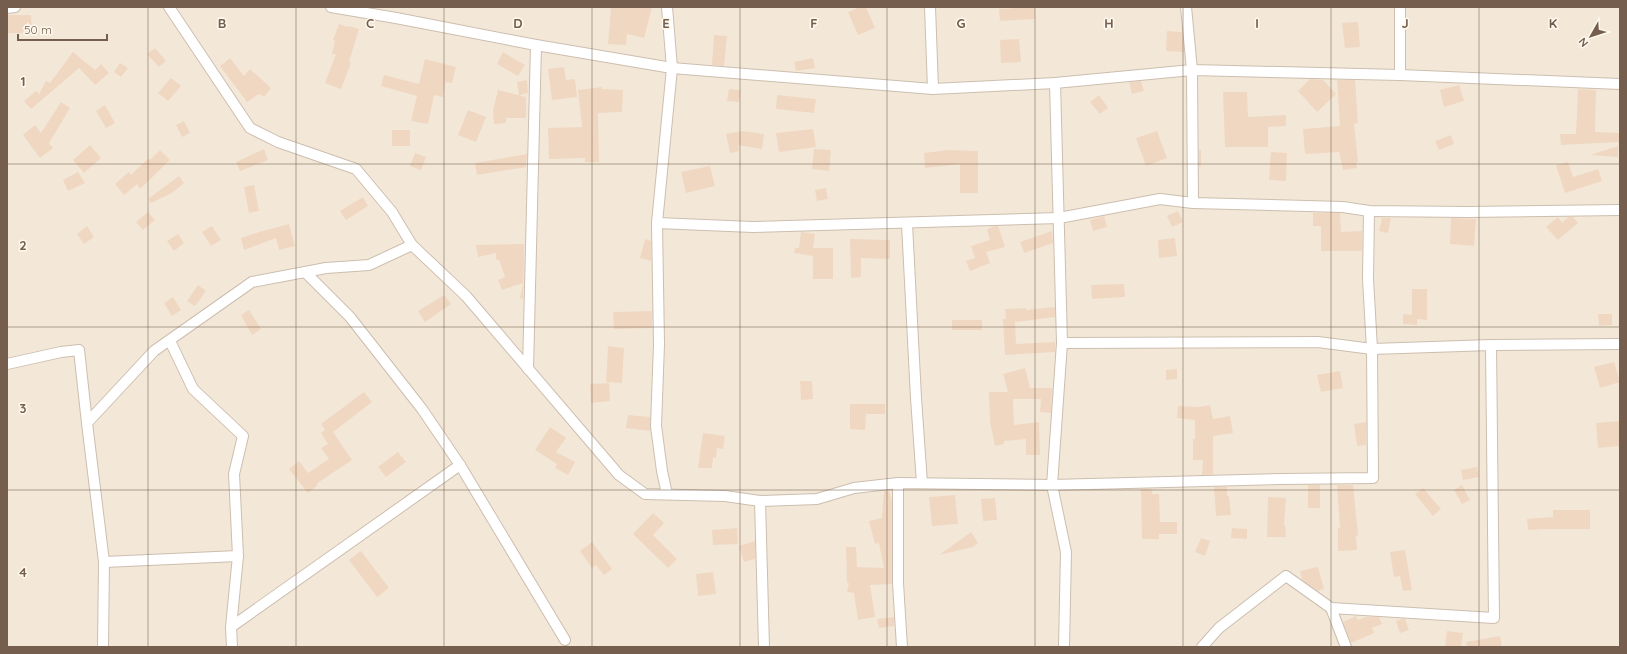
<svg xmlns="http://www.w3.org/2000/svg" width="1627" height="654" viewBox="0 0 1627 654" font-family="Quicksand,sans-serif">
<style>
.residential{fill:#f3e8d8}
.building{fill:#f0d7c2}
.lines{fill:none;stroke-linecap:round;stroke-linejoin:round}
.street-casing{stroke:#cdbeaf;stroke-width:12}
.street{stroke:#fff;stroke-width:10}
.grid{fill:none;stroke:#755e4d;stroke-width:1;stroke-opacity:0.55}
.grid-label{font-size:13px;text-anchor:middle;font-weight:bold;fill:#755e4d;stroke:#fef9ef;stroke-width:3;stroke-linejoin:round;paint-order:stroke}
</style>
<rect width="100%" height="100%" fill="#fcf5e9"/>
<rect class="residential" x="7" y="7" width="1613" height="640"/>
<g class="building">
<path d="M611 7H652L644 38 627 34 626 45 608 44Z"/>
<path d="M860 7H866L875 28 858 35 848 12Z"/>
<path d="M1035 7V19L1000 21 999 9Z"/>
<path d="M7 15H31L32 33H7Z"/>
<path d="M1358 22 1360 47 1345 48 1342 23Z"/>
<path d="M339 24 348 27 349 26 359 29 349 62 351 63 341 89 325 83 336 54H332L335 41 333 40Z"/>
<path d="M1167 31 1182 32 1184 52 1166 51Z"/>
<path d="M714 35 727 36 724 66 712 65Z"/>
<path d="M1019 39 1021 62 1001 63 1000 40Z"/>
<path d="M155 48 166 61 159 67 147 54Z"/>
<path d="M73 52 95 70 101 64 109 73 95 85 79 68 31 109 24 101 36 91 39 94 46 81 50 83Z"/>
<path d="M503 52 525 65 518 76 497 64Z"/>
<path d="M230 58 244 76 250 69 271 88 264 97 259 94 247 102 220 66Z"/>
<path d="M813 58 815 68 796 71 794 62Z"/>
<path d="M425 59 456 67 452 83 445 82 443 97 434 95 428 124 411 121 417 96 381 86 384 75 419 84Z"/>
<path d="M120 63 128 68 121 77 114 72Z"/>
<path d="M564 67 566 80 575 79 577 97 552 100 548 69Z"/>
<path d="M171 78 181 86 168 101 158 93Z"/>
<path d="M1310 79 1323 80 1336 94 1317 112 1298 91Z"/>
<path d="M527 80 528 93 519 95 517 82Z"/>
<path d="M1337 80H1355L1358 123 1354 124 1358 162H1356L1357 168 1343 170 1339 152 1305 154 1303 129 1340 126Z"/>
<path d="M1141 81 1144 91 1132 94 1129 82Z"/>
<path d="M1459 85 1464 101 1444 107 1440 90Z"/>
<path d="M602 87V89L623 90 622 112 598 113 599 162H585V158L549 159 548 128 582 127 578 90Z"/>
<path d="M729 89 741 90 739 102 727 101Z"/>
<path d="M1578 89 1596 90 1595 132 1619 133V142L1561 145 1560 134H1576Z"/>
<path d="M498 90 526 97V118H506V123L494 124 493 110Z"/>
<path d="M1223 92H1247L1248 117 1286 115V126L1268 127V147H1225Z"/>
<path d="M777 95 816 99 814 113 776 109Z"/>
<path d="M1099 95 1108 108 1100 114 1090 102Z"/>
<path d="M61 102 70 108 49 143 53 148 40 158 23 135 35 125 41 133Z"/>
<path d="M105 105 115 123 106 128 96 111Z"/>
<path d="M468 110 486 117 476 142 458 135Z"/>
<path d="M184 121 190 133 182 137 176 125Z"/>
<path d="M813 129 816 147 779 152 776 133Z"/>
<rect x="392" y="130" width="18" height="16"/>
<path d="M743 131 764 134 762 149 738 145 739 151 730 153 726 134Z"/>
<path d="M1157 131 1167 158 1146 166 1136 138Z"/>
<path d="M1451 135 1454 144 1439 150 1435 141Z"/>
<path d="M90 145 101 158 84 173 73 160Z"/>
<path d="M1618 146V157L1591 155H1590Z"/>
<path d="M264 149 268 160 240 171 236 162Z"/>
<path d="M814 149 831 150 829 171 812 169Z"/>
<path d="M160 150 170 160 140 189 137 184 124 195 115 184 129 172 131 175 149 158 150 160Z"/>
<path d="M948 150 978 151V193H960V164L925 168 924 153Z"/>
<rect x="1199" y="150" width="2" height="16"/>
<path d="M1271 152 1287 153 1286 181 1269 180Z"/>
<path d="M415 153 426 157 421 170 410 166Z"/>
<path d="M527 154 526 167 477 175 475 163Z"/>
<path d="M1568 162 1573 177 1598 169 1602 181 1565 193 1556 165Z"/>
<path d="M710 166 715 186 686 193 681 172Z"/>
<path d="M78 172 85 183 68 191 63 180Z"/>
<path d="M179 176 184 183 172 193 151 203 148 199Z"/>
<path d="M254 185 259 211 249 213 244 187Z"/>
<path d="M826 188 828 199 817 201 815 190Z"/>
<path d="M363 197 368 206 346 220 340 211Z"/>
<path d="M1178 211 1183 222 1172 227 1167 216Z"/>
<path d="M148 212 155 220 143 230 136 222Z"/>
<path d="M1313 213H1340L1341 232 1362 231V251H1321V226H1313Z"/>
<path d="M1104 216 1107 227 1093 231 1090 220Z"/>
<path d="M1558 217 1562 223 1568 217H1573L1578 223 1558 240 1546 227Z"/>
<path d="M1382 218H1391L1388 233 1379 231Z"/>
<path d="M1451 218 1476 219 1474 246 1450 244Z"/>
<path d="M289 224 295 246 279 250 276 238 244 250 241 238 259 232Z"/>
<path d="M87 226 94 237 84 244 77 234Z"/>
<path d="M212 226 221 240 211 246 202 232Z"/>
<path d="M995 226H998L1005 247 986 252 990 263 970 271 966 261 975 258 971 246 990 240 987 229Z"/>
<path d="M1052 231 1053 243 1024 253 1020 242Z"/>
<path d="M801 232 815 234 813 248H833V279H813V256L794 253 795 248H799Z"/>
<path d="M178 234 184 243 174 251 167 241Z"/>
<path d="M1175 238 1177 256 1159 258 1158 240Z"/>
<path d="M645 239 651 241V261L640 258Z"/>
<path d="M850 239 890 240V259L861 258V277L851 278Z"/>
<path d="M524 244V260L523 299 520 298 523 283 502 290 498 280 505 277 499 260H496V253L478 257 476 245Z"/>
<path d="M1124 284 1125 297 1092 299 1091 285Z"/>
<path d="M198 285 206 291 195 306 187 301Z"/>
<path d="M1412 289H1427V320L1417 319V325L1403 324V314L1412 315Z"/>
<path d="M444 295 451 304 425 322 418 311Z"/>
<path d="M173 297 181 310 172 316 164 303Z"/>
<path d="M1055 307V317L1015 322 1016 344 1055 342V352L1005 355 1003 319H1006L1005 309 1026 308V310Z"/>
<path d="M249 310 261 329 252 335 241 315Z"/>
<path d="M652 311V328L614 329 613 312Z"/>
<path d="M1598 314H1612V325L1599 326Z"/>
<rect x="952" y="320" width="30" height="10"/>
<path d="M608 346 624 348 622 383 606 382Z"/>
<path d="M1614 362 1620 382 1600 388 1594 367Z"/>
<path d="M1025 368 1030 388H1052L1051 413 1040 412 1041 399H1013L1014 425 1039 422 1040 455H1026V439L1004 441V444L995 446 990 422 989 392H1008L1003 374Z"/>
<path d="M1177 369V379L1166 380V370Z"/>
<path d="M1340 371 1343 388 1321 392 1317 375Z"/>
<path d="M800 381H812L813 399 801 400Z"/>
<path d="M609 383 610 401 591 403 590 384Z"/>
<path d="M364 392 372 402 333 432 352 460 316 484 318 485 308 493 289 469 299 461 308 473 329 459 321 448 328 444 321 433 325 430 321 424Z"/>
<path d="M850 404H885V414H866L865 430 850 429Z"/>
<path d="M1210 405 1213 419 1230 416 1233 433 1213 436V474H1217L1202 475 1203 460H1193V439H1195V420L1177 418 1178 406 1199 407Z"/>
<path d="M628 415 650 417V431L626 428Z"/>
<path d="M1620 421V446L1598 448 1596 423Z"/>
<path d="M1366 422V445L1357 446 1354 424Z"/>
<path d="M550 427 566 438 556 452 575 462 568 475 555 468 557 464 535 450Z"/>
<path d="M703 433 725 436 723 449 717 448 716 458 713 457 712 468H698Z"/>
<path d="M398 452 406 462 386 477 378 467Z"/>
<path d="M1477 467 1479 477 1463 480 1461 470Z"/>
<rect x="1308" y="485" width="12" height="23"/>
<path d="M1337 485H1353L1358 535 1356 536 1357 550 1338 551V528H1340Z"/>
<path d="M1462 485 1470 500 1462 504 1454 490Z"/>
<path d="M1214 487H1227V496H1229L1231 515 1216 516Z"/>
<path d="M1423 488 1441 509 1433 516 1415 494Z"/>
<path d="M1141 489H1152V494H1159L1160 522H1177V534H1159V539H1142Z"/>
<path d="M884 491H889L892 501V584L870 585 875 617 858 620 854 593 847 592 849 583H847L846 547H856L857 567 884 568 879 543 875 544 869 521 882 518Z"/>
<path d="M955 495 958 524 932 526 929 497Z"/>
<path d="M1268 497 1286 498 1284 525H1285L1286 537H1267Z"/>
<path d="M995 498 997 520 983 521 981 499Z"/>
<path d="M1553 510H1590V529H1544L1528 530 1527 519 1553 517Z"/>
<path d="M653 513 664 523 653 535 677 559 668 568 633 534Z"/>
<path d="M737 528 738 544 713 545 712 530Z"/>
<path d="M1232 528 1247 529V539L1231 538Z"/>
<path d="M971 532 978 543 973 547 939 555Z"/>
<path d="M1201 538 1210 541 1205 556 1195 552Z"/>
<path d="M755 541V559L744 562 739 546Z"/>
<path d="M592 542 612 569 604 575 596 565 592 568 580 551Z"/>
<path d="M1405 550 1412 590 1403 591 1400 576 1394 577 1390 552Z"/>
<path d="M361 551 389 588 377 597 349 560Z"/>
<path d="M1318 567 1324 589 1318 591 1302 580 1300 571Z"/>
<path d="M713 572 716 594 698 596 696 574Z"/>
<path d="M1356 616 1358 620 1365 617H1379L1382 624 1372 628 1374 633 1351 643 1343 622Z"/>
<path d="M894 617V626L879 628 877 619Z"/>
<path d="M1402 619H1405L1409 630 1400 633 1396 621Z"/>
<path d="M1447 631 1463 633 1461 647H1445Z"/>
<path d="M1500 636 1502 647H1467L1466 642Z"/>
</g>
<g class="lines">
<defs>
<g id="street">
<path d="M169 7 250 128 278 142 356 169 392 212 412 245 466 296 619 475 645 494 725 496 760 501 817 499 854 488 898 483 1052 485 1282 479 1373 478 1372 349 1368 279 1369 211"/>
<path d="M331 7 396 18 536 45 672 68 933 89 1055 83 1192 70 1400 75 1620 84"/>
<path d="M667 7 672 68 657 223 659 344 656 426 662 471 667 494"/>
<path d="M930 7 933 89"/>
<path d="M1186 7 1192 70 1193 203"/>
<path d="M1400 7V75"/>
<path d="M7 8 15 7"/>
<path d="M1055 83 1062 343 1052 485 1066 552 1064 647"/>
<path d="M657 223 753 227 1059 218 1160 199 1193 203 1343 207 1369 211 1468 212 1620 210"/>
<path d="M907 224 916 398 922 483"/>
<path d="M306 273 350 317 422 409 460 465 565 640"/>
<path d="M170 341 193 389 243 436 234 474 238 556 231 627 232 647"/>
<path d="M1062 343 1318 342 1372 349 1491 345 1494 618 1331 608 1286 576 1219 628 1202 647"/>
<path d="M1491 345 1620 344"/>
<path d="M7 364 61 352 79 350 87 423"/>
<path d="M528 369 536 45"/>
<path d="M898 483V583L902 647"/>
<path d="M760 501 764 647"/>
<path d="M104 562 238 556"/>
<path d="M1331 608 1346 647"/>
<path d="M231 627 460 465"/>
<path d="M103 647 104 562 87 423 154 351 252 282 326 268 369 265 412 245"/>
</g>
</defs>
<use href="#street" class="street-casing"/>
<use href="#street" class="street"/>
</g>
<path class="grid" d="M148 7V647M296 7V647M444 7V647M592 7V647M740 7V647M887 7V647M1035 7V647M1183 7V647M1331 7V647M1479 7V647M7 164H1620M7 327H1620M7 490H1620"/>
<g class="grid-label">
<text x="222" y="28">B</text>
<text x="370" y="28">C</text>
<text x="518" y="28">D</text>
<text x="666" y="28">E</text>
<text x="814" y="28">F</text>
<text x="961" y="28">G</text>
<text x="1109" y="28">H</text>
<text x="1257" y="28">I</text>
<text x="1405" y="28">J</text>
<text x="1553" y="28">K</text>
<text x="23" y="86">1</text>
<text x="23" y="250">2</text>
<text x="23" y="413">3</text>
<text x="23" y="577">4</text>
</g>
<rect width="1627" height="654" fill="none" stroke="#755e4d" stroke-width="16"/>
<g transform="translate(1591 36) rotate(231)" stroke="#fef9ef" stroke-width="3" paint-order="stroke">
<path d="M0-3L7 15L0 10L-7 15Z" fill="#755e4d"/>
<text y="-6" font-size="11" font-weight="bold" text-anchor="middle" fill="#755e4d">N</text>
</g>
<path d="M18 34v6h89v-6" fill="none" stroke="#755e4d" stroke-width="2"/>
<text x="24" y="34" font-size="12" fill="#755e4d" stroke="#fef9ef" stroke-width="3" paint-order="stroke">50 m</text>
</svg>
